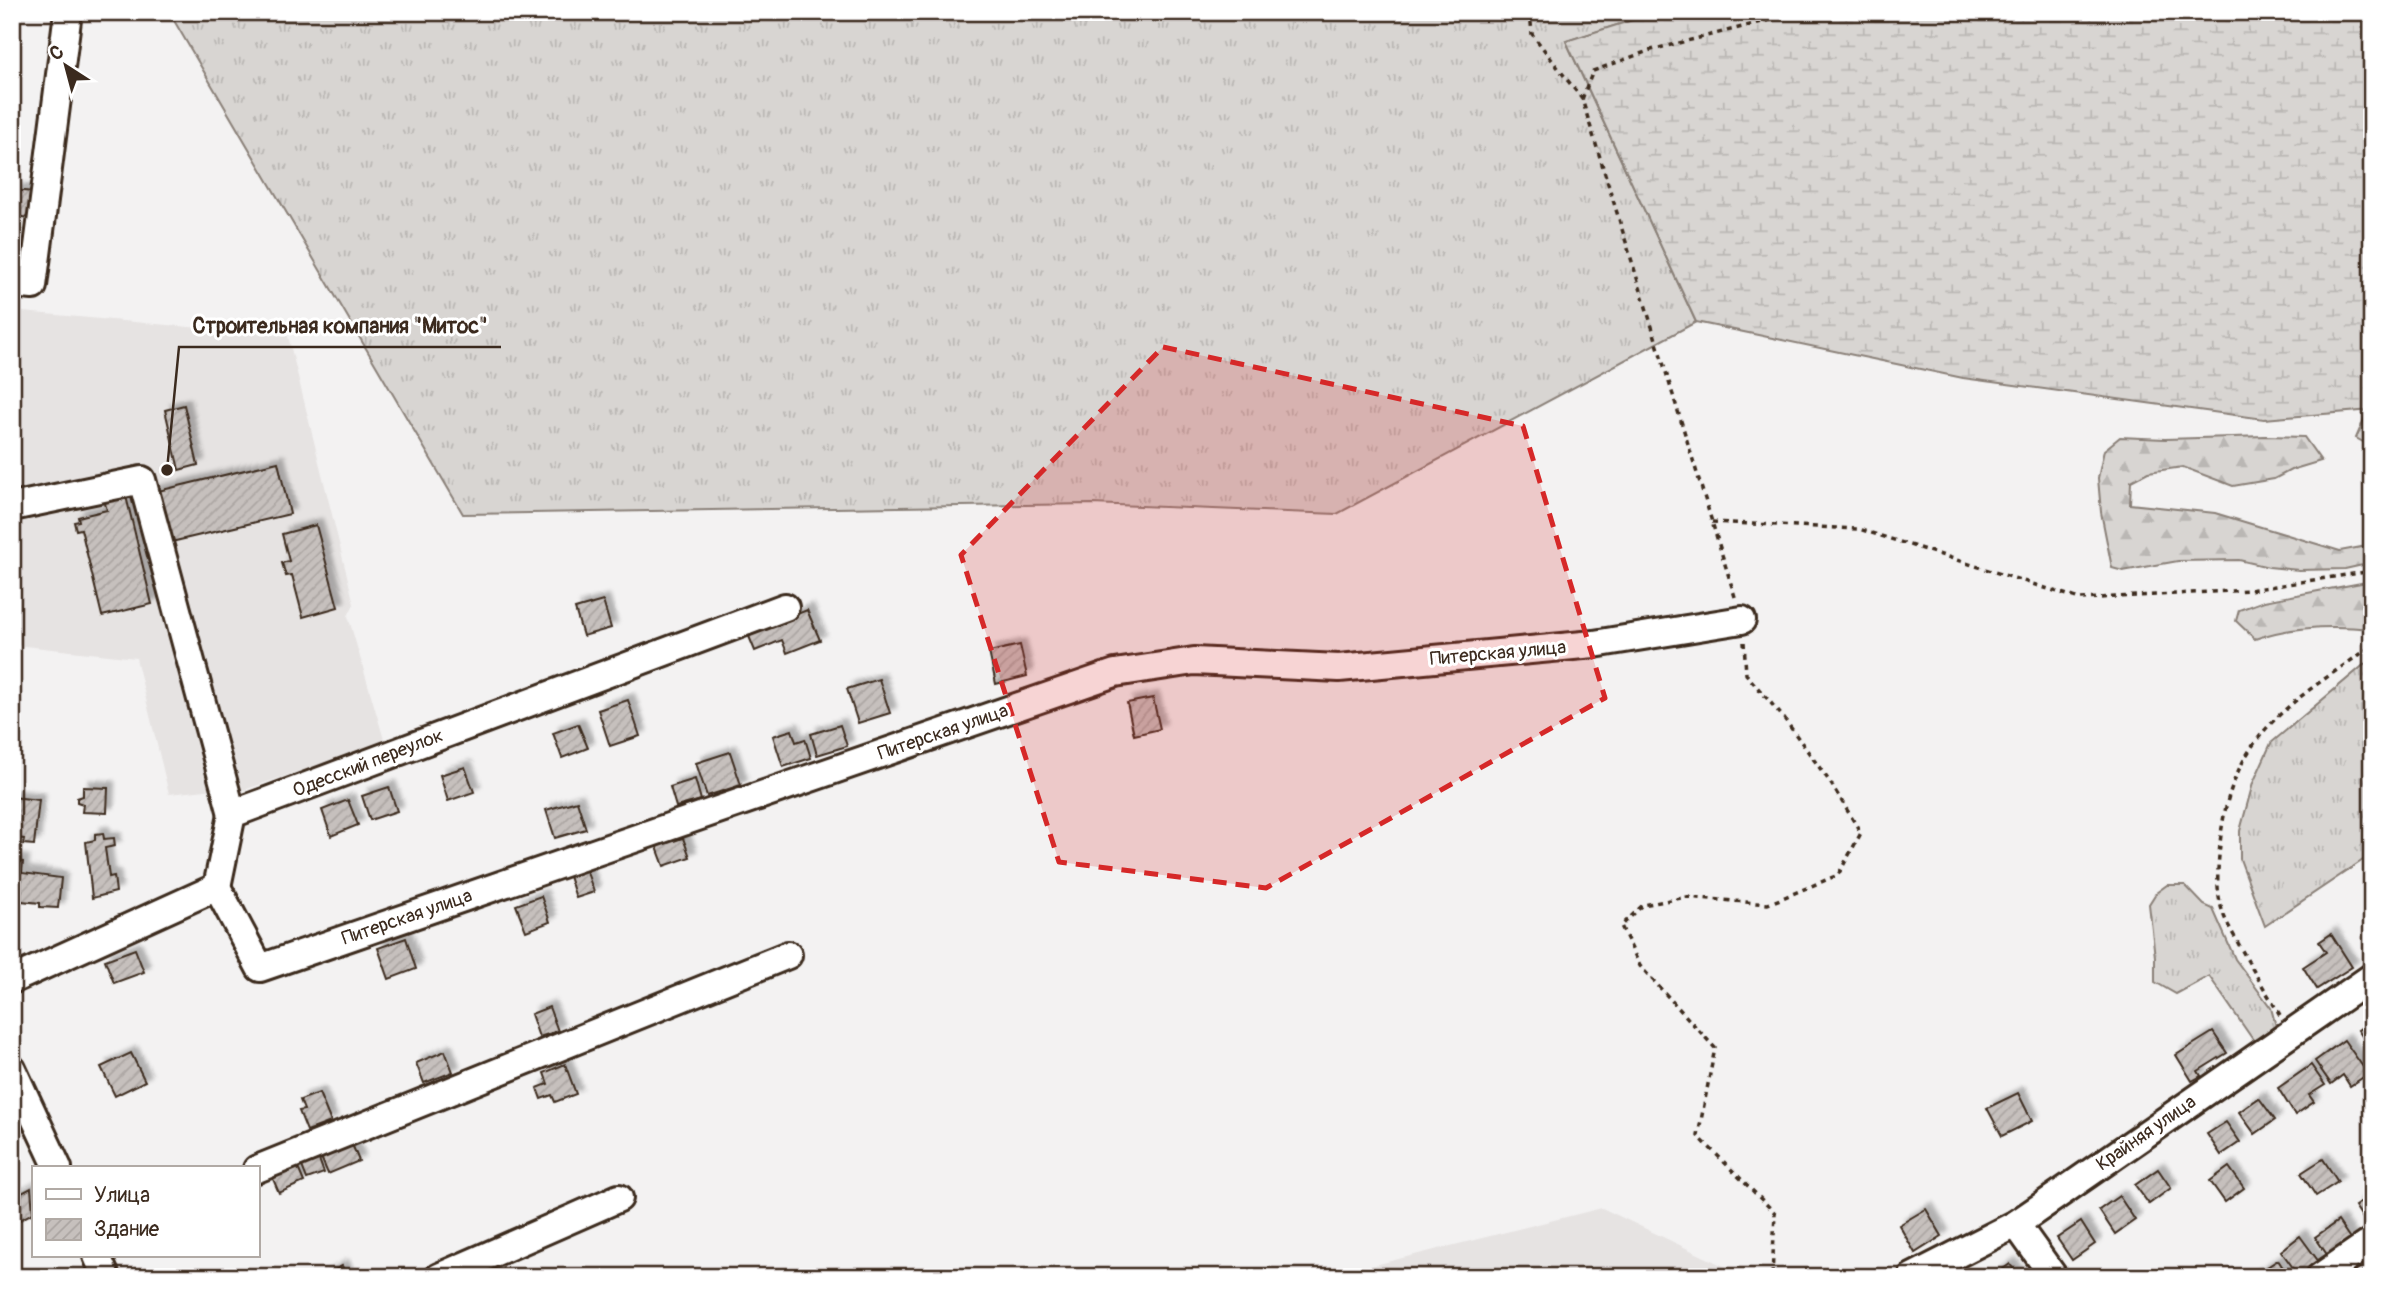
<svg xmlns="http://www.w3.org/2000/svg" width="2384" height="1289" viewBox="0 0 2384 1289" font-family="Pangolin,sans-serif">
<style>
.built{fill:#e6e3e2}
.grass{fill:url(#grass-tufts);stroke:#8a8078;stroke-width:2}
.forest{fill:url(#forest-firs);stroke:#8a8078;stroke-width:2}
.wetland{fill:url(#wetland-marsh);stroke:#8a8078;stroke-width:2}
.building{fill:url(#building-hatch);stroke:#3b2a1e;stroke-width:2;filter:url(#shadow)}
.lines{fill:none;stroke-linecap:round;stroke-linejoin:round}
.minor-casing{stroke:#3b2a1e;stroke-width:32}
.path{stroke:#3b2a1e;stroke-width:3.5;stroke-dasharray:5 5;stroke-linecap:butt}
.minor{stroke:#fff;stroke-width:26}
.marked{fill:#d62828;fill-opacity:0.2;stroke:#d62828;stroke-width:5;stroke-dasharray:14 9;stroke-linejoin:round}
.labels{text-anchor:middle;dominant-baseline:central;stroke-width:6;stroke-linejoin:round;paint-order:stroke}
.street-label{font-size:19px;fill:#3b2a1e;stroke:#fff}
.leader{fill:none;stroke:#3b2a1e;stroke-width:2.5}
.callout-dot{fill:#3b2a1e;stroke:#fff;stroke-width:2.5}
.callout-label{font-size:21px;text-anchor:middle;font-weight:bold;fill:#3b2a1e;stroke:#fff;stroke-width:6;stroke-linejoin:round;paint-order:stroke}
</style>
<defs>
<pattern id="grass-tufts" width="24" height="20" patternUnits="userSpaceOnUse" patternTransform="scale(1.75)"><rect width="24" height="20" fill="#d8d5d2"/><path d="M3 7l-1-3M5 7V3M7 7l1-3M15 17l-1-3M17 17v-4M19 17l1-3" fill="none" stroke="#bab7b4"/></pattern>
<pattern id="forest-firs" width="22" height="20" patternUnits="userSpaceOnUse" patternTransform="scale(1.75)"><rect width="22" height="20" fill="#d8d5d2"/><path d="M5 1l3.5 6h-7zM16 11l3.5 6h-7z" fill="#bab7b4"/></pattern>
<pattern id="wetland-marsh" width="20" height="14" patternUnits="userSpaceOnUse" patternTransform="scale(1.75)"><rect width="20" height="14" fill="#d8d5d2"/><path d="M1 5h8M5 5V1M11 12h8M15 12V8" fill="none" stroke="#bab7b4"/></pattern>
<pattern id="building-hatch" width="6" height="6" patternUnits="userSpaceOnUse" patternTransform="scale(1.75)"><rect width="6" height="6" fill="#c6c0bd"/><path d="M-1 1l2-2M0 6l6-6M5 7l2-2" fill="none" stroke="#aba5a2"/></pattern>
<filter id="shadow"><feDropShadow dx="6" dy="-6" stdDeviation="2" flood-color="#0004"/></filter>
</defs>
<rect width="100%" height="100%" fill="#f3f2f2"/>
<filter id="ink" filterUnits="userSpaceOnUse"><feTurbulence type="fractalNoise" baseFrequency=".0143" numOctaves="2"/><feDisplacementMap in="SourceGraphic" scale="14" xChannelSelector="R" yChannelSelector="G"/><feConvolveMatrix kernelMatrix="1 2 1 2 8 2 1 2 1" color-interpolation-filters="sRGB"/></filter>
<g filter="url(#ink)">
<g class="built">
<path d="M12 311 288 336 354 604 348 616 385 743 238 792 215 789 169 794 136 658 15 645 12 663Z"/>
<path d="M1602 1208 1730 1269 1727 1277H1327Z"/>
</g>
<g class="grass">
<path d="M169 12H1658L1566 41 1696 322 1337 514 1092 504 463 514Z"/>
<path d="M2372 658V854L2265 926 2240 859V831L2253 783 2271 743Z"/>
<path d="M2167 885H2185L2204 905 2213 909 2235 959 2271 1008 2278 1034 2256 1044 2209 976 2176 994 2155 982V957L2149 904 2156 893Z"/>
</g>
<g class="forest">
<path d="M2368 410H2372V441L2365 443 2356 438Z"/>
<path d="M2266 436 2304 437 2321 461 2291 470 2274 479 2233 486 2183 467 2148 472 2131 481 2130 504 2215 513 2340 551 2372 545V563L2345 569 2299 570 2269 567 2239 560 2178 561 2123 571 2112 568 2101 512 2098 478 2104 450 2120 437 2165 439Z"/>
<path d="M2372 581V629C2333 625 2292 626 2255 639L2236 621 2239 610 2264 601Z"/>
</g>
<path class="wetland" d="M1658 12H2372V410L2264 419 1963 378 1696 322 1566 41Z"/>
<g class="building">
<path d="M12 190 34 192 31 218 12 216Z"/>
<path d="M184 405 198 465 179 470 165 410Z"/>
<path d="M278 462 290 514 167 543 154 492Z"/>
<path d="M125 492 152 604 102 616 81 529 76 530 74 522 79 521 78 517 107 510 103 497Z"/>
<path d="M316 525 338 607 303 617 292 575 286 576 282 563 289 561 282 534Z"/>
<path d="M603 601 611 628 583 636 575 609Z"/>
<path d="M807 610 820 640 787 653 782 640 755 651 748 634Z"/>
<path d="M1020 645 1027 676 996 684 989 652Z"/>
<path d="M879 679 890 713 858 723 847 689Z"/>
<path d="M1153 698 1160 729 1134 735 1127 703Z"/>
<path d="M628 700 640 736 610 746 598 710Z"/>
<path d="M578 724 588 748 562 758 553 733Z"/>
<path d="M840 725 847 746 817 755 811 734Z"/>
<path d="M792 730 796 742 805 739 811 758 783 767 773 736Z"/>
<path d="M730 752 741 785 707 796 696 763Z"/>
<path d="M465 767 474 792 448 801 440 775Z"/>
<path d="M695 779 701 800 676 807 670 787Z"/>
<path d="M83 787 108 788 107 813 82 812 83 804 77 802V798L83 796Z"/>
<path d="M389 787 397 811 370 820 362 796Z"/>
<path d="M12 797 39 800 34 845 23 844 24 839 12 838Z"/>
<path d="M348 800 358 825 331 836 322 810Z"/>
<path d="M577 801 586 829 555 838 546 810Z"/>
<path d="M680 830 690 857 664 866 654 839Z"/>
<path d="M103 833 104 839 114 838 115 846 105 848 109 877 114 876 116 892 92 898 86 842 95 840V834Z"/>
<path d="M12 861 23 862 22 873 61 878 58 908 40 907V903L12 900Z"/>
<path d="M584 864 594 892 576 898 567 870Z"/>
<path d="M541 896 550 922 526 931 516 905Z"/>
<path d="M2331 934 2352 967 2317 989 2303 967 2326 952 2319 942Z"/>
<path d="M406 938 416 969 389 979 378 948Z"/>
<path d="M135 949 144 972 114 983 105 960Z"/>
<path d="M549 1007 558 1031 539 1037 531 1014Z"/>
<path d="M2372 1020V1051L2358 1030Z"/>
<path d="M2213 1032 2227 1053 2198 1071 2201 1076 2192 1081 2176 1055Z"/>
<path d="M2344 1040 2368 1074 2350 1086 2343 1075 2331 1084 2315 1061Z"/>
<path d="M445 1051 453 1072 424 1083 416 1063Z"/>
<path d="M131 1053 145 1081 115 1096 101 1067Z"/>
<path d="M565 1064 576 1094 555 1102 552 1095 541 1099 537 1088 548 1084 544 1073Z"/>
<path d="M2311 1065 2325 1085 2309 1095 2314 1102 2295 1115 2278 1088Z"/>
<path d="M319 1093 331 1122 307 1131 299 1111 304 1110 300 1100Z"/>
<path d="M2018 1093 2032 1121 2002 1136 1987 1108Z"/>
<path d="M2259 1098 2275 1120 2255 1134 2239 1112Z"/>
<path d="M2226 1122 2240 1142 2221 1155 2207 1134Z"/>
<path d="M349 1137 359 1161 328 1174 318 1150Z"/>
<path d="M315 1149 324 1173 307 1179 298 1156Z"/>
<path d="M2323 1159 2338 1182 2316 1196 2301 1173Z"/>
<path d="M295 1161 304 1182 279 1193 270 1172Z"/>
<path d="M2229 1167 2244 1188 2225 1202 2210 1181Z"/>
<path d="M2158 1169 2171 1188 2149 1204 2135 1185Z"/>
<path d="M31 1188 33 1213 12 1224V1198Z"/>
<path d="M2372 1195V1223L2368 1226 2355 1206Z"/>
<path d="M2119 1196 2135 1220 2115 1234 2099 1210Z"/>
<path d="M1926 1209 1942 1236 1915 1253 1899 1225Z"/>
<path d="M2338 1221 2351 1240 2328 1256 2315 1237Z"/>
<path d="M2081 1222 2095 1244 2072 1260 2057 1238Z"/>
<path d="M2300 1236 2319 1262 2299 1276 2281 1251Z"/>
<path d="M2278 1260 2289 1277H2252Z"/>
<path d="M2010 1264 2018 1276 1992 1277Z"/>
<path d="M2372 1265V1277H2356Z"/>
<path d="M342 1266 348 1277H323Z"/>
</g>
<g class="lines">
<defs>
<g id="minor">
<path d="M12 284 33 286 68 12"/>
<path d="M12 507 142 480 232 814"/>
<path d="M217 887 260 968 1115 673 1194 661 1339 668 1594 644 1742 620"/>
<path d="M12 980 217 887 232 814 785 607"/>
<path d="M12 1069 58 1168"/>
<path d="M257 1169 788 955"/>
<path d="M2016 1224 2054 1277"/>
<path d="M97 1256 106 1277"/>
<path d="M439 1277 619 1198"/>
<path d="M1912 1277 2016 1224 2372 977"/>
<path d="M2320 1277 2372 1241"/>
</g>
</defs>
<use href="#minor" class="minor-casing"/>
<g class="path">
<path d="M1530 12 1532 34 1582 99 1736 600"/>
<path d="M1582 99 1593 71 1651 50 1802 12"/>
<path d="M1712 522 1859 529 2080 599 2249 590 2372 571"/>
<path d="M1744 642 1746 674 1783 717 1830 782 1861 833 1838 875 1768 904 1687 897 1643 905 1621 926 1640 966 1715 1048 1698 1136 1775 1213 1772 1277"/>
<path d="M2280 1015C2265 990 2250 966 2237 941 2232 932 2226 922 2223 913 2215 890 2218 868 2220 844 2230 735 2290 703 2372 646"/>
</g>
<use href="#minor" class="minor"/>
</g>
</g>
<path class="marked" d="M1163 347 1523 426 1605 698 1266 888 1059 862 961 555Z"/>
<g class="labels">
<g class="street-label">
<text transform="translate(1498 653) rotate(-5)">Питерская улица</text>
<text transform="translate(943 732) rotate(-19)">Питерская улица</text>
<text transform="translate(368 763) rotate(-21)">Одесский переулок</text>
<text transform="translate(407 917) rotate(-19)">Питерская улица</text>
<text transform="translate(2146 1133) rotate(-35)">Крайняя улица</text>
</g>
</g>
<path class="leader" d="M167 470L179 347H501"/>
<circle class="callout-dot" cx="167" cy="470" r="7"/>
<g class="callout-label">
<text x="340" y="333">Строительная компания "Митос"</text>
</g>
<rect width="2384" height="1289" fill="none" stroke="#fff" stroke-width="42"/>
<rect x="21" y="21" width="2342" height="1247" fill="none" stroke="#3b2a1e" stroke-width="2.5" filter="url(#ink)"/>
<rect x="32" y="1166" width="228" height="91" fill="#ffffff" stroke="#b1aaa5" stroke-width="2"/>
<rect x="46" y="1189" width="35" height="10" fill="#ffffff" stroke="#b1aaa5" stroke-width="2"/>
<text x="94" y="1202" font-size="21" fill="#3b2a1e">Улица</text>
<rect x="46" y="1219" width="35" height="21" fill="url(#building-hatch)" stroke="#b1aaa5" stroke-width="2"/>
<text x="94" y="1236" font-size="21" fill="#3b2a1e">Здание</text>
<g transform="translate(66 66) rotate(324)" stroke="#ffffff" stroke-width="5" paint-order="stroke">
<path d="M0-5L12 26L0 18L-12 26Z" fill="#3b2a1e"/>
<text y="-10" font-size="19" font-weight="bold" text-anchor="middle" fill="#3b2a1e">С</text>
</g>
</svg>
